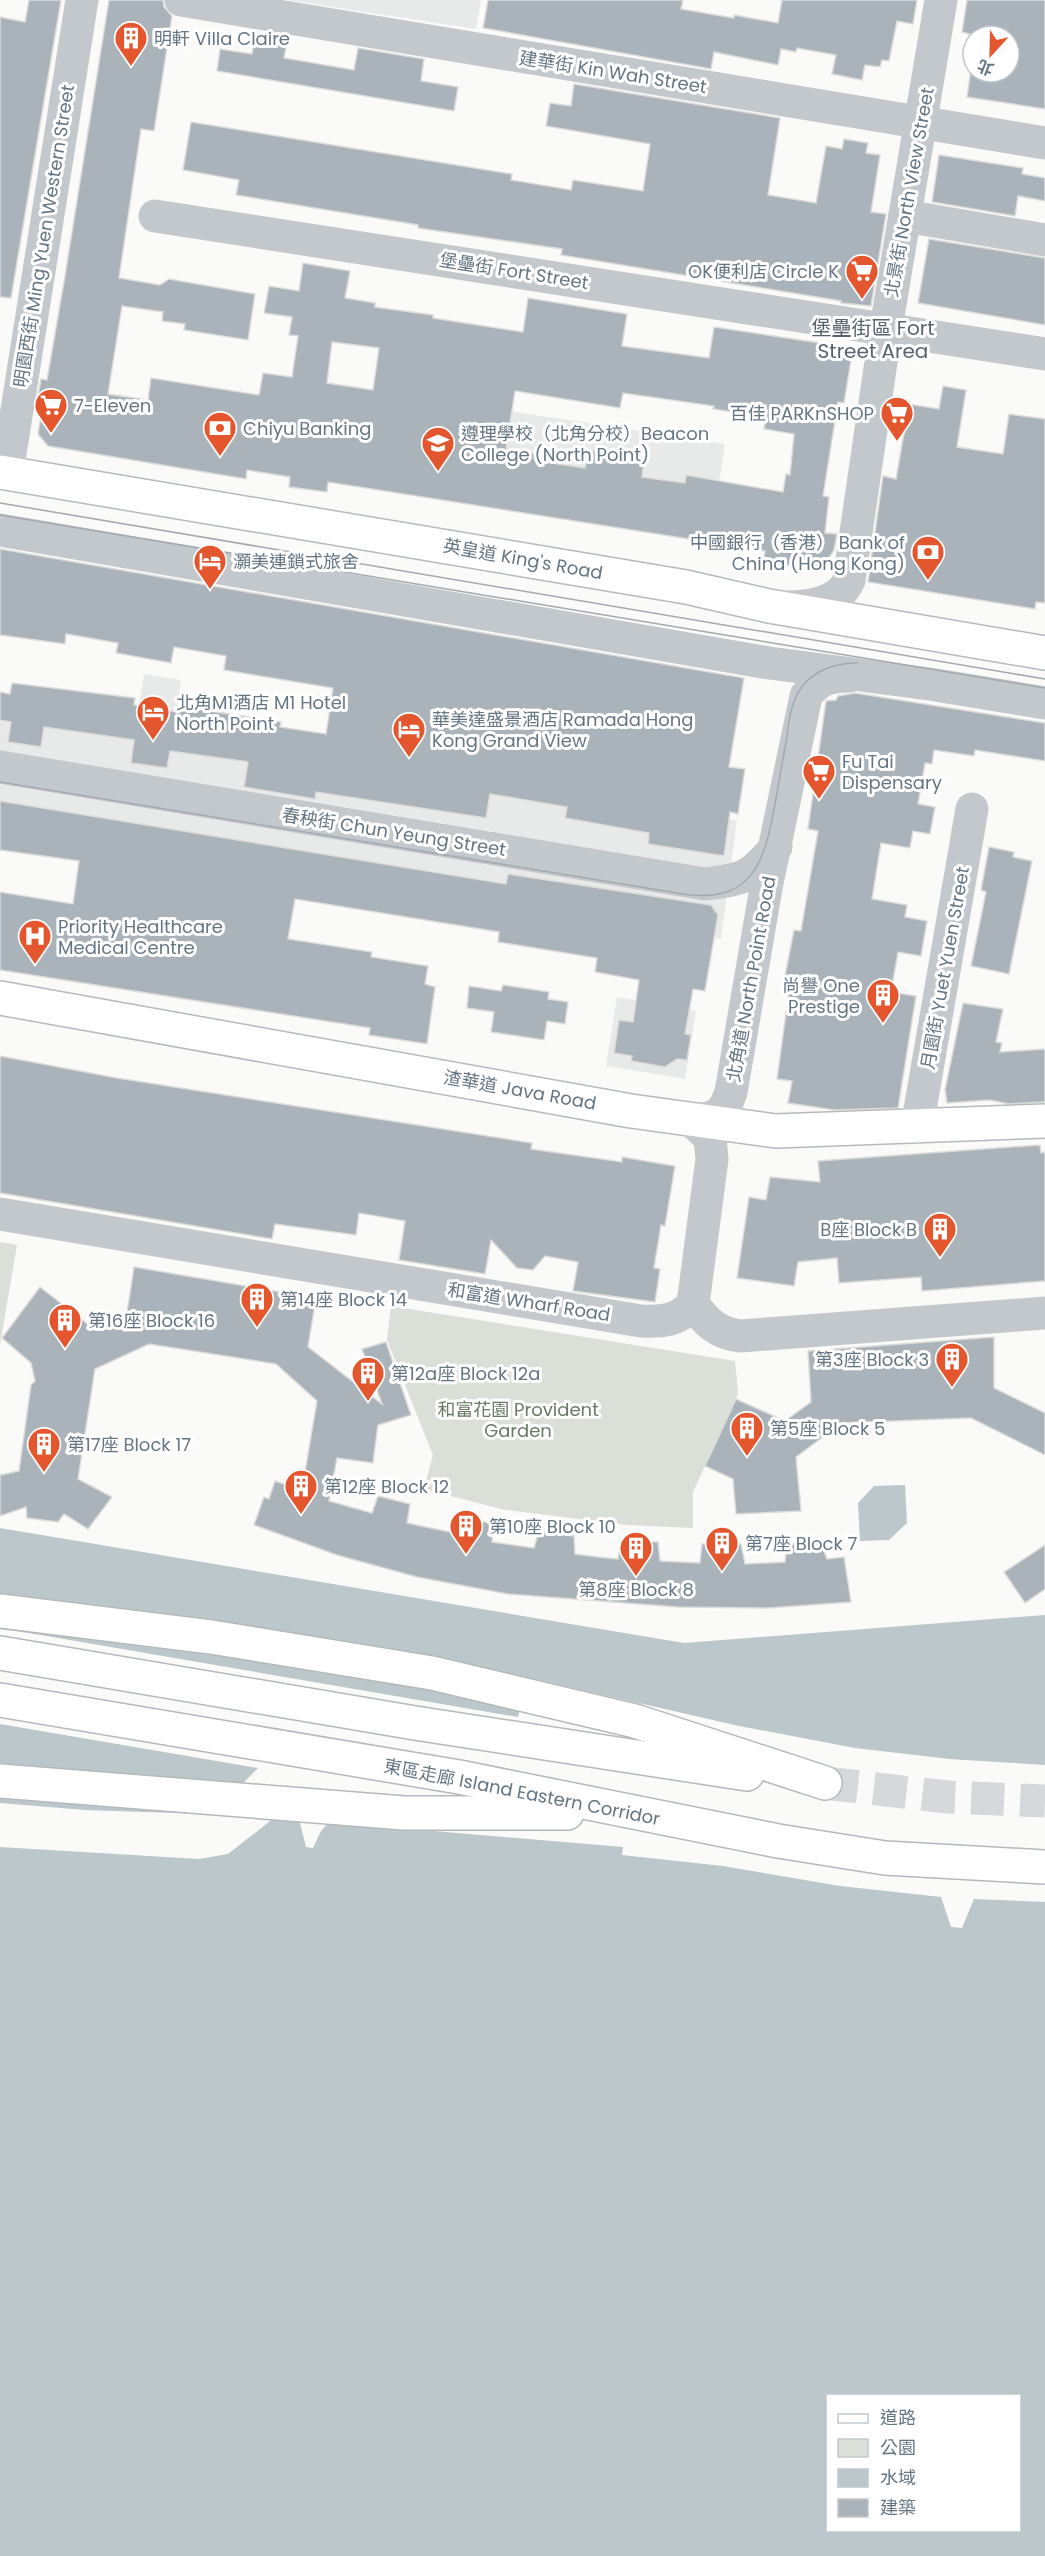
<svg xmlns="http://www.w3.org/2000/svg" width="1045" height="2556" viewBox="0 0 1045 2556" font-family="Poppins,'Noto Sans TC',sans-serif">
<style>
.built{fill:#e8e9e9}
.green{fill:#dadfd7}
.water{fill:#bbc7cb;fill-rule:evenodd}
.pier{fill:#fafaf8}
.building{fill:#aab3b9;stroke:#dcdcda;stroke-width:1.5;fill-rule:evenodd}
.lines{fill:none;stroke-linecap:round;stroke-linejoin:round}
.highway-tunnel{stroke:#d5d9db;stroke-width:33;stroke-dasharray:33 16;stroke-linecap:butt}
.major-casing{stroke:#b5babe;stroke-width:36}
.highway-casing{stroke:#b4b9bd;stroke-width:36}
.minor{stroke:#c3c8cc;stroke-width:33}
.major{stroke:#fff;stroke-width:33}
.highway{stroke:#fff;stroke-width:33}
.tram{stroke:#a2aab0;stroke-width:1.5}
.labels{text-anchor:middle;dominant-baseline:central;stroke-width:6;stroke-linejoin:round;paint-order:stroke}
.poi-label{font-size:18px;fill:#657683;stroke:#fff;text-anchor:start}
.street-label{font-size:18px;fill:#657683;stroke:#fff}
.park-label{font-size:18px;fill:#687a64;stroke:#fff}
.neighbourhood-label{font-size:20px;fill:#57646e;stroke:#fff}
</style>
<rect width="100%" height="100%" fill="#fafaf8"/>
<g class="built">
<path d="M287 0H481L476 29Z"/>
<path d="M412 396 725 444 710 543 473 505 475 486 472 505 397 493Z"/>
<path d="M144 674 181 680 172 740 321 761 331 703 654 802 730 814V819L737 820 721 939 0 838V716L134 735Z"/>
<path d="M617 997 696 1011 685 1079 606 1066Z"/>
</g>
<g class="green">
<path d="M0 1242 17 1245 0 1345Z"/>
<path d="M391 1306 735 1361 738 1394 693 1492V1528L626 1525 501 1509 424 1489 433 1455 387 1340Z"/>
</g>
<g class="water">
<path d="M905 1485 907 1523 889 1540 860 1541 858 1503 874 1486Z"/>
<path d="M0 1528 684 1643 1045 1615V2556H0ZM828 2396H1020V2530H828Z"/>
</g>
<path class="pier" d="M0 1594 324 1638 525 1677 739 1726 855 1748 949 1759 1045 1765V1902L974 1899 962 1928 951 1927 941 1897 840 1886 723 1866 622 1855 623 1847 329 1822 321 1831 313 1848 306 1847 299 1819 274 1818 228 1854 199 1859 0 1847V1803L85 1810 205 1814 0 1798V1766L241 1785 258 1768 0 1724V1628L518 1717 520 1709 407 1684 211 1653 0 1626Z"/>
<g class="building">
<path d="M29 0H61L11 298 0 297V17L25 22Z"/>
<path d="M109 0H163L164 7 172 16 154 131 141 129 119 278 160 285 169 279 255 294 248 340 184 330 185 324 162 321 163 312 122 306 108 394 148 400 151 378 259 395 263 373 292 377 298 336 289 335 292 317 264 313 269 286 299 291 303 263 350 271 345 298 375 303V307L433 315V318L523 332 528 298 627 314 622 346 709 358 714 327 853 348 844 403 838 402 823 496 829 497 825 533 837 534 834 550 821 571 764 561 765 551 328 482 327 492 289 487 290 477 247 470 246 479 48 446 38 434 42 408 36 407 41 379 47 380 65 276ZM332 342 379 348 373 390 327 383ZM515 391 620 408 623 393 714 406 713 409 766 417 764 429 794 434 790 475 786 474 783 492 686 475 685 483 642 477 644 459 588 450 585 468 539 461 540 454 506 449Z"/>
<path d="M488 0H683L681 9 734 18V15L778 23 782 0H917L913 24 897 21 889 61 882 60 880 67 865 65 862 80 832 74 836 55 797 48 796 52 781 49 778 65 714 52 711 69 483 28Z"/>
<path d="M967 0H1045V109L967 97 973 54V72H1009V36H976L962 32Z"/>
<path d="M256 32 288 37 284 58 354 70 358 48 424 59 421 81 458 87 454 111 217 71 220 49 252 54Z"/>
<path d="M574 84 780 118 768 195 816 203 826 146 842 149 844 139 868 143 866 153 880 155 871 212 886 214 871 306 841 303V301L561 255 562 249 418 228V225L236 195 239 180 183 170 191 122 512 174 511 180 571 190 573 180 643 191 650 144 546 126 550 103 571 106Z"/>
<path d="M939 155 1023 168 1022 174 1045 178V201L1018 196 1015 216 932 202Z"/>
<path d="M929 239 1045 258V325L918 303Z"/>
<path d="M943 386 966 390 957 447 1003 454 1009 414 1045 419V603L1036 602 1035 609 868 582 883 476 896 479 909 404 939 409Z"/>
<path d="M0 549 744 678 729 767 745 769 738 814 730 812 724 856 648 844 649 833 565 818 567 807 490 794 486 818 316 792 315 799 244 787 248 762 170 751 167 768 131 763 134 740 44 727 41 747 8 742 11 722 0 720V692L10 694 12 683 135 698 134 705 177 712 178 706 281 722 280 727 326 734 333 688 224 670 226 656 174 647 171 663 116 653 118 643 66 634 65 644 0 635Z"/>
<path d="M855 693 1045 723V761L975 750 974 756 934 750 932 764 925 763 918 804 935 807 930 834 913 831 910 848 881 843 872 899 907 905 905 917 927 921 921 956 898 952 891 992 916 996 898 1108 835 1110 788 1103 792 1081 777 1079 791 977 785 976 794 930 801 931 818 831 808 829 826 701 836 700 838 696Z"/>
<path d="M0 801 506 884 508 874 711 905 718 915 705 991 693 989 685 1034 691 1035 687 1060 677 1059 665 1067 631 1061 632 1056 614 1053 619 1020 633 1022 639 980 595 972 597 958 498 942 499 932 295 899 288 939 372 952 371 957 428 966 425 984 435 987 427 1044 369 1035 370 1028 0 970V892L73 904 79 861 0 850Z"/>
<path d="M989 847 1014 852 1013 857 1032 861 1009 974 971 966 986 892 981 890Z"/>
<path d="M503 985 549 992 548 999 568 1002 565 1024 547 1021 544 1040 491 1032 494 1012 467 1008 469 986 501 991Z"/>
<path d="M963 1003 1003 1009 996 1042 1002 1043 1000 1052 1045 1049V1102L1009 1104 990 1100 947 1103 945 1090Z"/>
<path d="M0 1056 117 1078 532 1143 531 1149 622 1162V1157L675 1166 665 1226 661 1225 654 1268 660 1269 655 1302 573 1291 578 1262 545 1256 533 1270 517 1268 491 1240 485 1274 399 1260 405 1221 359 1213 356 1235 275 1224 272 1239 0 1193Z"/>
<path d="M1040 1145 1041 1153 1045 1152V1281L922 1291 921 1277 839 1283 837 1258 798 1262 794 1286 737 1278 749 1197 766 1200 770 1177 820 1182 818 1161Z"/>
<path d="M134 1267 316 1298 308 1347 382 1404 362 1349 386 1342 411 1415 378 1425 373 1463 337 1458 329 1501 372 1513 378 1496 410 1504 407 1523 450 1532 455 1515 493 1524 492 1542 534 1548 539 1531 574 1536 575 1554 598 1557 618 1559 621 1540 658 1542 660 1561 700 1563 702 1544H741L745 1564 785 1562 787 1544 820 1541 827 1559 844 1557 851 1602 768 1608 678 1607 508 1594 417 1577 337 1555 254 1525 264 1497 269 1499 275 1481 293 1487 299 1470 305 1472 317 1401 276 1364 149 1344 95 1369 78 1479 112 1497 88 1529 64 1514 58 1522 27 1518 26 1507 0 1516V1475L19 1471 31 1385 35 1381 31 1363 2 1338 40 1287 94 1329 126 1319Z"/>
<path d="M994 1337V1388L1045 1413V1455L971 1418 842 1423 796 1457 801 1511 736 1514 733 1479 705 1466 736 1399 785 1421 811 1402 808 1351Z"/>
<path d="M1045 1545V1589L1025 1603 1004 1572Z"/>
</g>
<g class="lines">
<path class="highway-tunnel" d="M825 1783 948 1797 1045 1801"/>
<defs>
<g id="major">
<path d="M0 472 686 587 769 606 1045 653"/>
<path d="M0 998 631 1111 776 1131 1045 1121"/>
</g>
<g id="highway">
<path d="M0 1611 211 1637 432 1673 635 1721 825 1783"/>
<path d="M0 1653 415 1723 747 1774"/>
<path d="M0 1700 459 1777 778 1841 885 1858 1045 1867"/>
<path d="M0 1781 404 1813H567"/>
</g>
</defs>
<use href="#major" class="major-casing"/>
<use href="#highway" class="highway-casing"/>
<g class="minor">
<path d="M181 0 1045 143"/>
<path d="M155 216 1045 354"/>
<path d="M905 216 1045 240"/>
<path d="M7 473 82 0"/>
<path d="M0 530 769 663 929 684 1045 703"/>
<path d="M786 607C808 607 840 603 849 580L886 328 941 0"/>
<path d="M0 767 705 884C745 879 749 878 776 847"/>
<path d="M692 1121C716 1117 723 1116 731 1092L766 888 806 696C818 680 829 676 849 676"/>
<path d="M692 1121 710 1138 712 1159 693 1304"/>
<path d="M917 1127 972 809"/>
<path d="M0 1214 641 1321C662 1322 678 1321 693 1304"/>
<path d="M693 1304C706 1322 717 1333 740 1336L1045 1313"/>
</g>
<use href="#major" class="major"/>
<use href="#highway" class="highway"/>
<g class="tram">
<path d="M0 503 1045 679"/>
<path d="M0 515 1045 688"/>
<path d="M0 782 683 894C753 905 765 860 775 804 779 781 783 759 787 736 789 720 791 702 801 688 814 670 836 663 857 663"/>
</g>
</g>
<defs>
<symbol id="building-pin" viewBox="-11 -11 22 30"><path d="M0 17L-7.5 6A9.5 9.5 0 1 1 7.5 6Z" fill="#e4572e" stroke="#fff"/><path d="M-4-6H4V6H1V3H-1V6H-4ZM-2.5-4.3h1.7v1.8h-1.7ZM.8-4.3h1.7v1.8H.8ZM-2.5-1h1.7V.8h-1.7ZM.8-1h1.7V.8H.8Z" fill="#fff"/></symbol>
<symbol id="supermarket-pin" viewBox="-11 -11 22 30"><path d="M0 17L-7.5 6A9.5 9.5 0 1 1 7.5 6Z" fill="#e4572e" stroke="#fff"/><path d="M-6-5.5h2.5l.6 2H6L4.5 2H-2.5L-4.4-4H-6ZM-1.5 3.2a1.3 1.3 0 1 0 .1 0ZM3 3.2a1.3 1.3 0 1 0 .1 0Z" fill="#fff"/></symbol>
<symbol id="bank-pin" viewBox="-11 -11 22 30"><path d="M0 17L-7.5 6A9.5 9.5 0 1 1 7.5 6Z" fill="#e4572e" stroke="#fff"/><path d="M-6-4H6V4H-6ZM0-2.3a2.3 2.3 0 1 0 0 4.6a2.3 2.3 0 1 0 0-4.6Z" fill="#fff"/></symbol>
<symbol id="school-pin" viewBox="-11 -11 22 30"><path d="M0 17L-7.5 6A9.5 9.5 0 1 1 7.5 6Z" fill="#e4572e" stroke="#fff"/><path d="M0-5L7-2L0 1L-7-2ZM-4 1L0 2.5L4 1V4Q0 6-4 4Z" fill="#fff"/></symbol>
<symbol id="hotel-pin" viewBox="-11 -11 22 30"><path d="M0 17L-7.5 6A9.5 9.5 0 1 1 7.5 6Z" fill="#e4572e" stroke="#fff"/><path d="M-6-4.5h1.5V1H6V5H4.5V3h-9V5H-6ZM-4 0a1.8 1.8 0 1 1 3.6 0ZM.5 0V-2.5h3Q6-2.5 6 0Z" fill="#fff"/></symbol>
<symbol id="hospital-pin" viewBox="-11 -11 22 30"><path d="M0 17L-7.5 6A9.5 9.5 0 1 1 7.5 6Z" fill="#e4572e" stroke="#fff"/><path d="M-5-5h3v3.5h4V-5h3V5h-3V1.5h-4V5h-3Z" fill="#fff"/></symbol>
</defs>
<g fill-rule="evenodd">
<use href="#building-pin" x="112" y="19" width="38" height="52"/>
<use href="#supermarket-pin" x="843" y="252" width="38" height="52"/>
<use href="#supermarket-pin" x="32" y="386" width="38" height="52"/>
<use href="#supermarket-pin" x="878" y="394" width="38" height="52"/>
<use href="#bank-pin" x="201" y="409" width="38" height="52"/>
<use href="#school-pin" x="419" y="424" width="38" height="52"/>
<use href="#bank-pin" x="909" y="533" width="38" height="52"/>
<use href="#hotel-pin" x="191" y="542" width="38" height="52"/>
<use href="#hotel-pin" x="134" y="693" width="38" height="52"/>
<use href="#hotel-pin" x="390" y="710" width="38" height="52"/>
<use href="#supermarket-pin" x="800" y="752" width="38" height="52"/>
<use href="#hospital-pin" x="16" y="917" width="38" height="52"/>
<use href="#building-pin" x="864" y="976" width="38" height="52"/>
<use href="#building-pin" x="921" y="1210" width="38" height="52"/>
<use href="#building-pin" x="238" y="1280" width="38" height="52"/>
<use href="#building-pin" x="46" y="1301" width="38" height="52"/>
<use href="#building-pin" x="933" y="1340" width="38" height="52"/>
<use href="#building-pin" x="349" y="1354" width="38" height="52"/>
<use href="#building-pin" x="728" y="1409" width="38" height="52"/>
<use href="#building-pin" x="25" y="1425" width="38" height="52"/>
<use href="#building-pin" x="282" y="1467" width="38" height="52"/>
<use href="#building-pin" x="447" y="1507" width="38" height="52"/>
<use href="#building-pin" x="703" y="1524" width="38" height="52"/>
<use href="#building-pin" x="617" y="1529" width="38" height="52"/>
</g>
<g class="labels">
<g class="poi-label">
<text x="154" y="38">明軒 Villa Claire</text>
<text x="839" y="271" text-anchor="end">OK便利店 Circle K</text>
<text x="74" y="405">7-Eleven</text>
<text x="874" y="413" text-anchor="end">百佳 PARKnSHOP</text>
<text x="243" y="428">Chiyu Banking</text>
<text x="461" y="433">遵理學校（北角分校）Beacon<tspan x="461" dy="21">College (North Point)</tspan></text>
<text x="905" y="542" text-anchor="end">中國銀行（香港） Bank of<tspan x="905" dy="21">China (Hong Kong)</tspan></text>
<text x="233" y="561">灝美連鎖式旅舍</text>
<text x="176" y="702">北角M1酒店 M1 Hotel<tspan x="176" dy="21">North Point</tspan></text>
<text x="432" y="719">華美達盛景酒店 Ramada Hong<tspan x="432" dy="21">Kong Grand View</tspan></text>
<text x="842" y="761">Fu Tai<tspan x="842" dy="21">Dispensary</tspan></text>
<text x="58" y="926">Priority Healthcare<tspan x="58" dy="21">Medical Centre</tspan></text>
<text x="860" y="985" text-anchor="end">尚譽 One<tspan x="860" dy="21">Prestige</tspan></text>
<text x="917" y="1229" text-anchor="end">B座 Block B</text>
<text x="280" y="1299">第14座 Block 14</text>
<text x="88" y="1320">第16座 Block 16</text>
<text x="929" y="1359" text-anchor="end">第3座 Block 3</text>
<text x="391" y="1373">第12a座 Block 12a</text>
<text x="770" y="1428">第5座 Block 5</text>
<text x="67" y="1444">第17座 Block 17</text>
<text x="324" y="1486">第12座 Block 12</text>
<text x="489" y="1526">第10座 Block 10</text>
<text x="745" y="1543">第7座 Block 7</text>
<text x="636" y="1589" text-anchor="middle">第8座 Block 8</text>
</g>
<g class="street-label">
<text transform="translate(613 72) rotate(9)">建華街 Kin Wah Street</text>
<text transform="translate(909 192) rotate(-80)">北景街 North View Street</text>
<text transform="translate(44 236) rotate(-81)">明園西街 Ming Yuen Western Street</text>
<text transform="translate(514 271) rotate(9)">堡壘街 Fort Street</text>
<text transform="translate(523 559) rotate(10)">英皇道 King's Road</text>
<text transform="translate(394 832) rotate(9)">春秧街 Chun Yeung Street</text>
<text transform="translate(945 968) rotate(-80)">月園街 Yuet Yuen Street</text>
<text transform="translate(751 979) rotate(-80)">北角道 North Point Road</text>
<text transform="translate(520 1090) rotate(10)">渣華道 Java Road</text>
<text transform="translate(529 1302) rotate(9)">和富道 Wharf Road</text>
<text transform="translate(522 1792) rotate(11)">東區走廊 Island Eastern Corridor</text>
</g>
<g class="park-label">
<text x="518" y="1409">和富花園 Provident<tspan x="518" dy="21">Garden</tspan></text>
</g>
<g class="neighbourhood-label">
<text x="873" y="328">堡壘街區 Fort<tspan x="873" dy="23">Street Area</tspan></text>
</g>
</g>
<rect x="826" y="2394" width="195" height="138" fill="#ffffff" stroke="#c1c8cd" stroke-width="1.5"/>
<rect x="838" y="2414" width="30" height="9" fill="#ffffff" stroke="#c1c8cd" stroke-width="1.5"/>
<text x="880" y="2424" font-size="18" fill="#657683">道路</text>
<rect x="838" y="2439" width="30" height="18" fill="#dadfd7" stroke="#c1c8cd" stroke-width="1.5"/>
<text x="880" y="2454" font-size="18" fill="#657683">公園</text>
<rect x="838" y="2469" width="30" height="18" fill="#bbc7cb" stroke="#c1c8cd" stroke-width="1.5"/>
<text x="880" y="2484" font-size="18" fill="#657683">水域</text>
<rect x="838" y="2499" width="30" height="18" fill="#aab3b9" stroke="#c1c8cd" stroke-width="1.5"/>
<text x="880" y="2514" font-size="18" fill="#657683">建築</text>
<g transform="translate(991 54) rotate(202)"><circle r="28" fill="#ffffff" stroke="#c1c8cd" stroke-width="1.5"/>
<path d="M0-4.5L10 22L0 15L-10 22Z" fill="#e4572e"/>
<text y="-9" font-size="16" font-weight="bold" text-anchor="middle" fill="#657683">北</text>
</g>
</svg>
